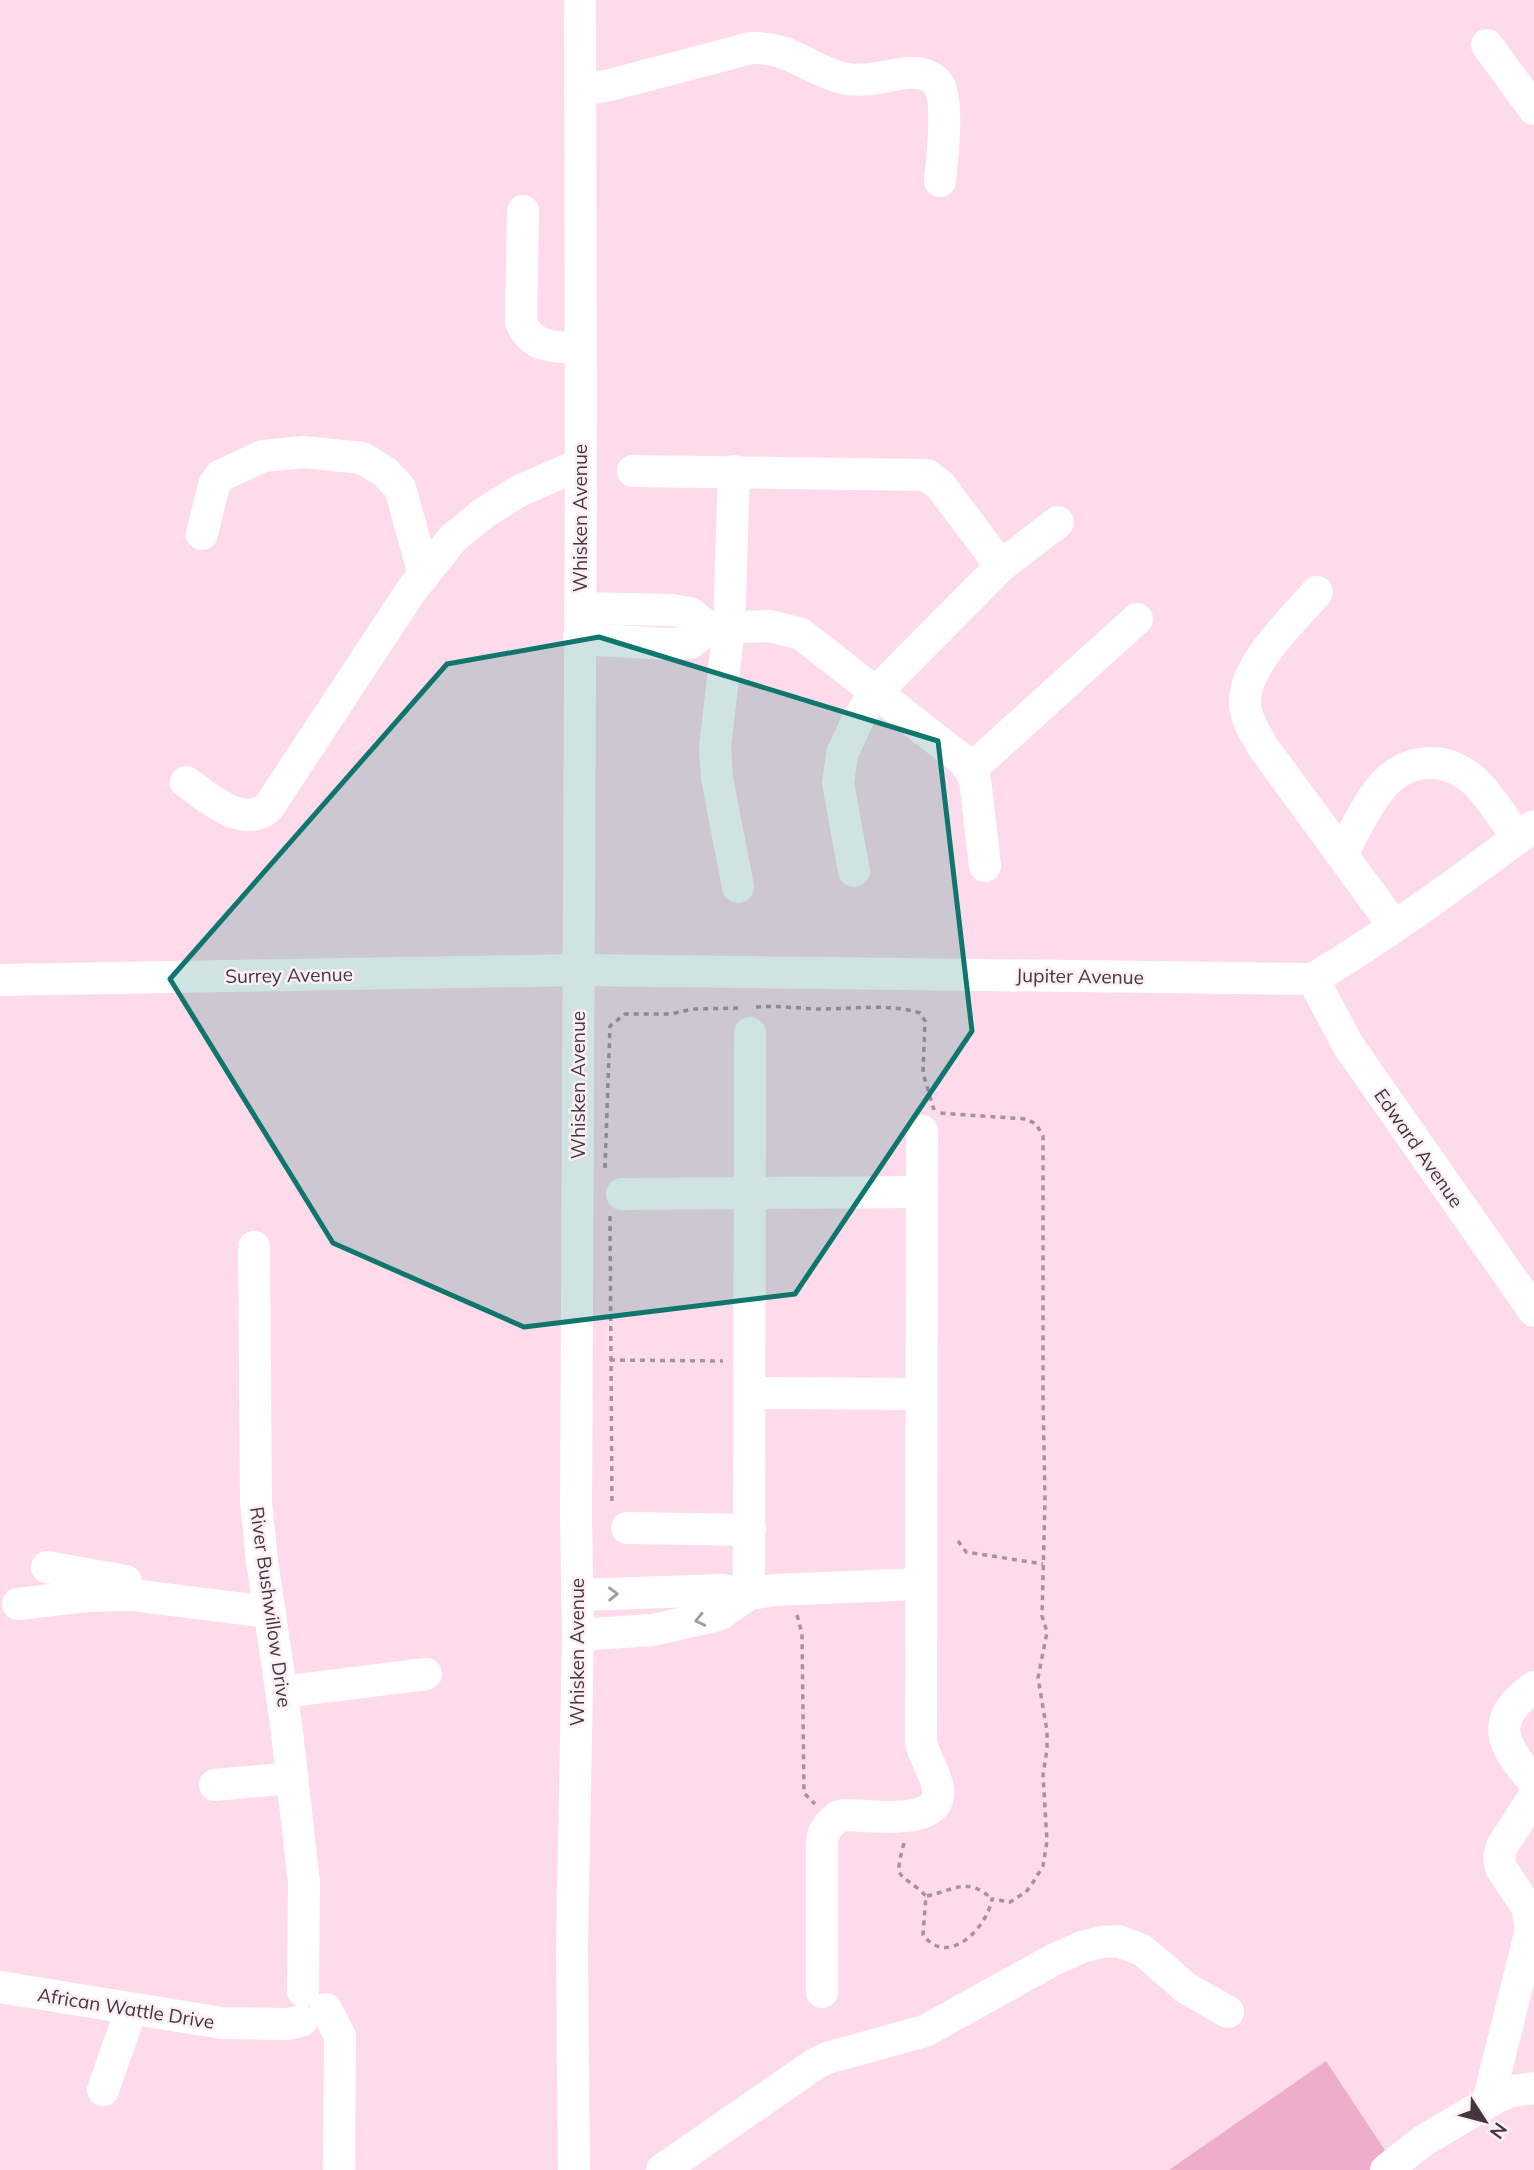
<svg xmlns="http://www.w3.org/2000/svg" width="1534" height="2170" viewBox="0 0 1534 2170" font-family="Mulish,sans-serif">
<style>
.green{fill:#eeadcb}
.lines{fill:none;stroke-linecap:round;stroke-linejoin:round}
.path{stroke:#aa919c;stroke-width:3.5;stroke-dasharray:5 5;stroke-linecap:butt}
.minor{stroke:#fff;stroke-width:32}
.oneway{stroke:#a19a9e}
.marked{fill:#0f766e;fill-opacity:0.2;stroke:#0f766e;stroke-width:5;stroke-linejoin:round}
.labels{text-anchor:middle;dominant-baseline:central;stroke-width:5;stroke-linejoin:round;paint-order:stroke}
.street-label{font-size:19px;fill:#43363c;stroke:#fdeff5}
</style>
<rect width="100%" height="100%" fill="#fddbea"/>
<path class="green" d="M1326 2061 1388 2155 1374 2170H1169Z"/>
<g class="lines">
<g class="path">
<path d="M756 1007C778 1005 800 1009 822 1009 855 1009 888 1003 920 1013L925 1021 923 1073 934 1110"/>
<path d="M605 1168 610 1026 625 1014H671L693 1009 742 1008"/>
<path d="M610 1216 612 1506"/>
<path d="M610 1360 723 1361"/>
<path d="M958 1541 966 1552 1043 1564"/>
<path d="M797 1615 802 1634 804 1793 815 1804"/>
<path d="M904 1843C893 1884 900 1870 926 1896L923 1935C948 1968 987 1928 992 1899L1010 1902 1026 1892 1034 1881 1043 1866 1047 1841 1043 1775 1047 1749V1731L1038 1678 1047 1632 1042 1616 1045 1500 1043 1398V1136L1036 1124 1026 1119 939 1113"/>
<path d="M927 1896C955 1890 967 1876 992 1899"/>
</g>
<g class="minor">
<path d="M1487 45 1534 109"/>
<path d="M580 90 610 85 751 48C792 47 807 69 842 78 863 83 885 76 906 73 918 72 932 74 939 85 949 103 942 160 940 181"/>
<path d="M523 211 521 322C533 350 553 345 580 349"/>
<path d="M633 471 927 475 940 485 1001 566"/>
<path d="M734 471 729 627 715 747 717 778 738 887"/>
<path d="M202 534 214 485 220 476 263 456 303 452 362 458 385 472 400 488 424 575"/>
<path d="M1317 592C1294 619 1245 664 1245 701 1245 718 1255 733 1263 747L1394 926"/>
<path d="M580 608 672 610 690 613 709 628"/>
<path d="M579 639 668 644 690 643 709 628 770 626 801 634 964 761 975 779 985 866"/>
<path d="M970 770 1137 619"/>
<path d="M186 782C208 797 241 829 268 808L411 591 453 538 484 513 519 491 581 464"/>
<path d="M1342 854C1353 834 1363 811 1377 793 1400 760 1439 753 1471 778 1488 792 1504 820 1518 838"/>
<path d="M854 871 838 783 842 754 859 717 877 691 1001 566 1058 522"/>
<path d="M1313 979 1348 1045 1534 1311"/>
<path d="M0 980 578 970 1313 979C1390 933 1462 879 1534 826"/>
<path d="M622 1194 922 1192"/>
<path d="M254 1247 256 1502 262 1561 286 1723 304 1883 303 1991"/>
<path d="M750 1393 921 1394"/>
<path d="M627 1528 750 1530"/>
<path d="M47 1567 126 1581"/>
<path d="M749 1594 750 1033"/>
<path d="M577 1595 723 1590 749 1594 775 1590 920 1584"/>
<path d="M18 1604 87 1596 132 1595 270 1612"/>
<path d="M578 1635 653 1630 719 1615 749 1594"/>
<path d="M1534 1687C1489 1720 1500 1743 1534 1782"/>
<path d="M282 1692 426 1674"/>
<path d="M215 1785 292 1778"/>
<path d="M0 1987 222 2023 288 2024 301 2021"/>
<path d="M822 1992V1841L824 1832 829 1825 837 1817 844 1815C868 1815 943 1828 938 1789 936 1773 925 1759 921 1743L922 1131"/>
<path d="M326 2009 340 2036 339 2170"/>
<path d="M103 2090 131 2010"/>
<path d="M1488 2102 1531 1930 1527 1907 1501 1868 1499 1857 1502 1846 1534 1797"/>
<path d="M574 2170 572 1947 578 1635 576 1516 581 464 580 0"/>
<path d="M662 2170 815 2064 827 2058 925 2031 1053 1960 1082 1947 1102 1942 1118 1941 1142 1950 1186 1988 1228 2012"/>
<path d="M1386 2170 1423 2141 1499 2096 1512 2091 1534 2088"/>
</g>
</g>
<defs><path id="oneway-chevron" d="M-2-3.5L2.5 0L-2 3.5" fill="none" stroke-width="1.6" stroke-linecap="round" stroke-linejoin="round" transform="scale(1.75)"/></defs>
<g class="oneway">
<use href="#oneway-chevron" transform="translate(613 1594) rotate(-1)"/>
<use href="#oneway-chevron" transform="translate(700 1620) rotate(167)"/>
</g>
<path class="marked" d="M599 637 938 741 972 1031 795 1294 524 1327 333 1243 170 979 447 664Z"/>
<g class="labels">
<g class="street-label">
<text transform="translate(580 518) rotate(-90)">Whisken Avenue</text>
<text transform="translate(289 975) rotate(-1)">Surrey Avenue</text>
<text transform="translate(1080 976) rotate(1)">Jupiter Avenue</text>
<text transform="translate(578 1085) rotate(-90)">Whisken Avenue</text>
<text transform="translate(1419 1148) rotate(55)">Edward Avenue</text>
<text transform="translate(271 1607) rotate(82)">River Bushwillow Drive</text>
<text transform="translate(577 1652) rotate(-90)">Whisken Avenue</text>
<text transform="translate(126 2008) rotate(9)">African Wattle Drive</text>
</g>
</g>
<g transform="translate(1485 2121) rotate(126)" stroke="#fdeff5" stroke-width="5" paint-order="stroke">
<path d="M0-5L12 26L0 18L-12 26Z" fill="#43363c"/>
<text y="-10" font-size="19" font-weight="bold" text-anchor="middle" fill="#43363c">N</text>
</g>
</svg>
